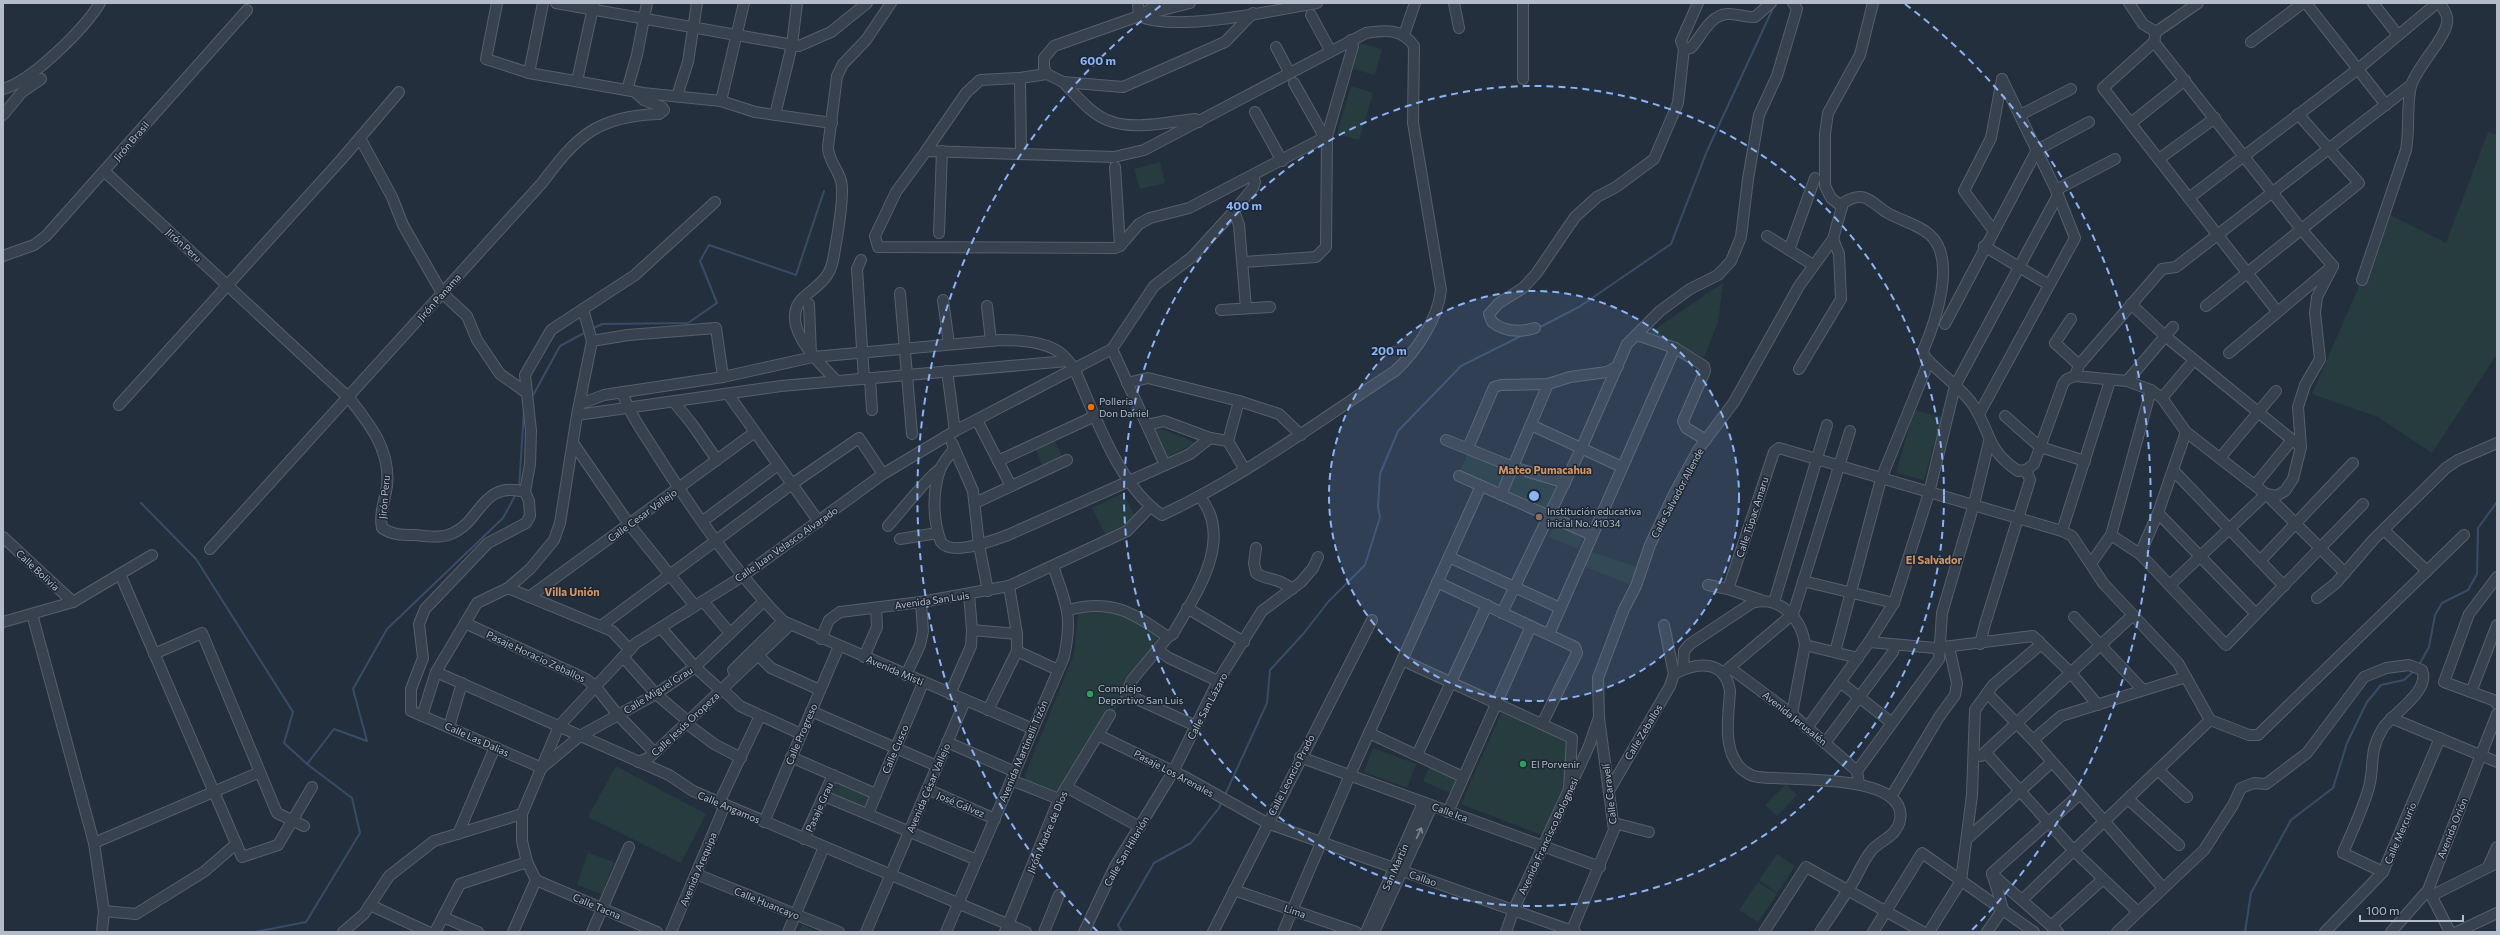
<svg xmlns="http://www.w3.org/2000/svg" width="2500" height="935" viewBox="0 0 2500 935" font-family="Commissioner,sans-serif">
<style>
.green{fill:#263c3f}
.lines{fill:none;stroke-linecap:round;stroke-linejoin:round}
.stream{stroke:#394c67;stroke-width:2}
.minor-casing{stroke:#565f6c;stroke-width:12}
.minor{stroke:#38414e;stroke-width:10}
.oneway{stroke:#7c8592}
.ring{fill:none;stroke:#8ab4f8;stroke-width:2;stroke-dasharray:7 5}
.food-dot{fill:#e8710a;stroke:#1d2633;stroke-width:1.5}
.education-dot{fill:#8d6e63;stroke:#1d2633;stroke-width:1.5}
.leisure-dot{fill:#2e9e5b;stroke:#1d2633;stroke-width:1.5}
.labels{text-anchor:middle;dominant-baseline:central;stroke-width:3;stroke-linejoin:round;paint-order:stroke}
.street-label{font-size:10px;fill:#b4bcc9;stroke:#1d2633}
.poi-label{font-size:10px;fill:#b4bcc9;stroke:#1d2633;text-anchor:start}
.neighbourhood-label{font-size:11px;font-weight:bold;fill:#d59563;stroke:#1d2633}
.centre{fill:#8ab4f8;stroke:#1d2633;stroke-width:2}
.ring-label{font-size:12px;text-anchor:middle;font-weight:bold;fill:#8ab4f8;stroke:#1d2633;stroke-width:3;stroke-linejoin:round;paint-order:stroke}
</style>
<rect width="100%" height="100%" fill="#242f3e"/>
<g class="green">
<path d="M1360 43 1382 49 1375 75 1353 69Z"/>
<path d="M1351 86 1373 93 1359 140 1337 134Z"/>
<path d="M2488 132 2497 135V354L2432 453 2378 417 2312 394 2390 215 2446 243Z"/>
<path d="M1160 162 1165 183 1140 189 1134 169Z"/>
<path d="M1723 283 1718 322 1704 357 1649 333Z"/>
<path d="M1914 410 1942 417 1924 480 1896 473Z"/>
<path d="M1155 426 1196 443 1167 457 1152 428Z"/>
<path d="M1054 439 1063 458 1043 467 1035 447Z"/>
<path d="M1469 451 1504 467 1506 470 1499 485 1496 487 1460 471Z"/>
<path d="M1515 470 1558 489 1548 510 1506 491Z"/>
<path d="M1123 493 1138 522 1106 536 1092 508Z"/>
<path d="M1557 519 1585 532 1578 549 1549 537Z"/>
<path d="M1588 551 1638 567 1631 585 1583 566Z"/>
<path d="M1104 611 1132 619 1162 638 1130 678 1114 713 1108 710 1059 790 1051 792 1027 782 1025 775 1074 654 1078 614Z"/>
<path d="M1502 711 1569 741 1566 788 1544 836 1461 804Z"/>
<path d="M1373 748 1416 764 1407 788 1364 772Z"/>
<path d="M616 766 706 814 681 863 588 817Z"/>
<path d="M1430 766 1459 779 1452 794 1423 781Z"/>
<path d="M838 781 870 796 866 810 832 795Z"/>
<path d="M1786 784 1797 795 1777 816 1765 805Z"/>
<path d="M588 853 614 862 602 894 577 885Z"/>
<path d="M1777 854 1795 866 1777 893 1759 880Z"/>
<path d="M1758 882 1777 894 1758 922 1739 910Z"/>
<path d="M802 925 818 932H799Z"/>
</g>
<g class="lines">
<g class="stream">
<path d="M1538 328 1579 307 1671 244 1707 151 1774 6"/>
<path d="M592 329 602 324 688 323 717 303 700 261 709 245 796 275 824 191"/>
<path d="M531 399 560 346 586 332"/>
<path d="M519 488 524 411"/>
<path d="M141 503 196 559 293 712 284 743 307 764"/>
<path d="M2419 665 2429 647 2435 615 2442 603 2468 590 2477 574 2478 528 2497 502"/>
<path d="M1225 795 1267 703 1270 670 1304 633 1328 602 1365 565 1380 517 1378 507 1380 474 1398 431 1461 366 1523 335"/>
<path d="M255 932 306 922 360 833 352 798 307 764 334 729 367 741 353 689 387 629 503 518 516 494"/>
<path d="M1122 932 1118 925 1154 863 1191 843 1219 808 1222 801"/>
<path d="M2245 932 2251 893 2291 820 2333 788 2347 743 2367 702 2381 685 2404 680 2415 670"/>
</g>
<defs>
<g id="minor">
<path d="M497 3 486 59 529 73 643 93 721 101 755 112 832 123"/>
<path d="M556 3 799 46 831 32 867 3"/>
<path d="M1138 3 1139 16"/>
<path d="M1190 3 1139 16 1054 46 1044 58V68L1047 74 1063 82 1123 87 1225 42 1253 13"/>
<path d="M1454 3 1459 28"/>
<path d="M1523 3V79"/>
<path d="M2129 3 2143 24 2156 32"/>
<path d="M2198 3 2156 32 2154 42 2103 88 2277 311"/>
<path d="M2306 3 2386 105"/>
<path d="M2373 3 2398 35"/>
<path d="M1144 13 1160 3"/>
<path d="M1311 15 1330 50"/>
<path d="M1139 16C1177 33 1274 10 1317 3"/>
<path d="M1404 35 1415 3"/>
<path d="M2154 42 2301 229 2333 266"/>
<path d="M2251 42 2303 3"/>
<path d="M1276 47 1289 72"/>
<path d="M1684 49 1691 48C1701 37 1710 15 1727 14 1736 13 1745 18 1755 17L1771 3"/>
<path d="M529 73 543 3"/>
<path d="M1020 78 1021 154"/>
<path d="M577 81 594 3"/>
<path d="M1063 82C1076 95 1090 113 1107 120 1134 131 1167 122 1195 119L1199 122"/>
<path d="M1294 83 1325 138"/>
<path d="M3 89C32 81 84 29 100 3"/>
<path d="M627 90 637 55 647 3"/>
<path d="M677 96 688 62 697 3"/>
<path d="M721 101 744 3"/>
<path d="M1255 112 1282 161"/>
<path d="M3 115 22 92 41 79"/>
<path d="M775 115 792 45 797 3"/>
<path d="M2020 115 2071 89"/>
<path d="M2131 123 2185 80"/>
<path d="M360 138 392 197 403 225 442 293 467 316 477 340 500 374 527 393"/>
<path d="M926 151 966 93 980 80 1020 78 1047 74"/>
<path d="M2159 159 2215 118"/>
<path d="M1115 167 1120 246"/>
<path d="M104 171 349 398C369 423 391 450 387 486 385 500 379 513 382 528 392 535 402 535 414 535 428 536 441 539 453 533 481 521 482 480 525 492L529 501 530 516 526 523 488 543 425 609 419 624 423 658 411 689V711L542 768"/>
<path d="M2056 190 2115 159"/>
<path d="M2189 198 2358 69 2437 3"/>
<path d="M1842 207 1831 198 1825 186V134L1828 113 1860 55 1873 3"/>
<path d="M1234 211 1239 225 1246 308"/>
<path d="M1993 230 1964 191 1991 138 2002 79"/>
<path d="M939 233 942 151"/>
<path d="M1767 236 1813 265"/>
<path d="M1984 246 2049 285"/>
<path d="M1789 250 1815 178"/>
<path d="M3 256 34 245 46 236 247 10"/>
<path d="M861 260 857 269 864 379"/>
<path d="M1244 262 1316 257 1326 247 1327 136 1353 46 1351 40"/>
<path d="M2362 280 2406 150C2410 129 2406 107 2411 86 2417 65 2451 34 2447 17 2446 12 2442 7 2440 3"/>
<path d="M900 293 912 434"/>
<path d="M943 300 949 344"/>
<path d="M809 304 811 355"/>
<path d="M2131 304 2165 336 2301 447"/>
<path d="M987 306 991 341"/>
<path d="M2206 306 2359 183 2298 114"/>
<path d="M1221 310 1270 307"/>
<path d="M2071 319 2055 343 2079 365"/>
<path d="M1945 324 2037 150 2089 122"/>
<path d="M1535 328C1519 333 1505 332 1492 322L1489 314 1499 303 1523 288 1536 274 1575 217 1597 197 1616 187 1654 159 1678 103 1684 49 1681 41 1698 3"/>
<path d="M1637 335 1675 348 1704 366 1705 371 1683 421 1686 428 1706 440"/>
<path d="M592 341 628 335 716 328 723 377"/>
<path d="M1112 349 1165 465"/>
<path d="M2229 353 2330 268"/>
<path d="M1799 369 1841 299 1839 254 1833 239"/>
<path d="M947 371 955 431"/>
<path d="M2075 376 2079 365 2162 269 2176 267 2411 85"/>
<path d="M870 378 872 410"/>
<path d="M837 381C820 364 776 323 804 297 817 286 830 278 833 260 836 244 845 195 841 181 838 169 828 160 828 147L837 76 843 64 866 40 891 3"/>
<path d="M2127 381 2173 327"/>
<path d="M1127 383 1148 378 1239 401 1279 414 1301 435"/>
<path d="M622 392C630 415 645 435 658 456 693 511 737 574 783 621L1033 729"/>
<path d="M728 394 819 522"/>
<path d="M2162 398 2194 360"/>
<path d="M1239 401 1228 441 1245 470"/>
<path d="M674 402 692 424 717 460"/>
<path d="M580 404 604 395 723 377 813 357 1001 340C1019 340 1044 341 1059 352 1065 356 1070 363 1074 368 1095 415 1119 487 1162 515 1245 476 1319 421 1395 371 1416 352 1438 319 1441 290L1413 123 1414 46C1402 28 1385 30 1366 33L1144 150 1114 157 926 151 896 192 875 236 878 247 1115 248 1120 246 1139 224 1150 218 1189 208 1327 136"/>
<path d="M119 405 340 161 399 92"/>
<path d="M1979 414 2075 238 2056 190 2002 79"/>
<path d="M577 415 781 386 1068 361"/>
<path d="M2005 416 2040 447 2085 461"/>
<path d="M977 420 1011 486"/>
<path d="M1147 425 1164 421 1210 438 1228 441"/>
<path d="M1531 425 1622 467"/>
<path d="M1446 440 1513 467 1565 483"/>
<path d="M573 443 629 524 695 606"/>
<path d="M952 443 973 491 979 545 988 591"/>
<path d="M1468 448 1494 387 1501 385 1548 384 1570 377 1607 372 1618 366"/>
<path d="M954 449C949 456 942 463 940 470 932 492 933 521 941 542 952 557 994 540 1008 535L1190 454 1210 438"/>
<path d="M2220 458 2276 391"/>
<path d="M998 461 1095 416"/>
<path d="M2173 470 2284 586"/>
<path d="M1459 476 1592 535"/>
<path d="M2255 485 2292 440"/>
<path d="M525 492 530 464 531 431 525 375 551 330 635 275 715 202"/>
<path d="M1501 495 1548 384"/>
<path d="M975 503 1067 460"/>
<path d="M2158 513 2256 614"/>
<path d="M703 521 778 465"/>
<path d="M888 526C898 515 931 473 940 469"/>
<path d="M2384 530 2427 571"/>
<path d="M2062 531 2110 381"/>
<path d="M2111 535 2140 554 2226 645 2363 504"/>
<path d="M3 537 73 602"/>
<path d="M900 539 938 533"/>
<path d="M1256 548 1254 563 1256 573C1268 581 1278 577 1292 589"/>
<path d="M210 549 542 183C577 136 597 116 659 114L664 110 662 107 644 100 634 91"/>
<path d="M2140 554 2158 513 2186 432"/>
<path d="M1449 557 1560 608"/>
<path d="M2260 561 2353 463"/>
<path d="M2092 562 2111 535 2151 390"/>
<path d="M120 574 242 857 278 845 312 787"/>
<path d="M2497 577 2469 614 2444 682 2493 700 2497 704"/>
<path d="M1803 581 1894 603"/>
<path d="M1437 582 1575 647 1577 653 1542 724"/>
<path d="M1708 585 1728 589 1761 600"/>
<path d="M2170 585 2266 494 2345 573"/>
<path d="M508 588 612 631 630 650"/>
<path d="M1728 589 1774 452 1779 448 2062 531 2072 536 2103 583 2178 663 2210 720 2249 735H2258L2464 535"/>
<path d="M529 597 755 432"/>
<path d="M2317 598 2336 583 2373 540 2446 468 2458 460 2497 443"/>
<path d="M703 601 730 633"/>
<path d="M1774 602 1827 425"/>
<path d="M1187 608 1244 642"/>
<path d="M1068 610C1112 598 1133 613 1168 637"/>
<path d="M1502 613 1581 449 1627 344 1660 311 1690 289 1718 275 1731 261 1741 237 1748 179 1759 115 1777 76 1797 9 1793 3"/>
<path d="M32 614 94 843 104 911 102 932"/>
<path d="M2074 617 2143 690"/>
<path d="M3 622 73 602 152 555"/>
<path d="M465 623 586 679 595 686 618 715 651 749"/>
<path d="M601 626 792 484 859 438 883 474"/>
<path d="M661 628 695 667 716 686"/>
<path d="M972 630 1017 634"/>
<path d="M1549 634 1675 348"/>
<path d="M821 639 829 620 840 612 921 602 1009 586 1127 531 1150 507"/>
<path d="M1869 642 1935 648 2033 636 2070 672 2098 705"/>
<path d="M1980 644 1985 624 2030 480 2026 470"/>
<path d="M1805 645 1858 658"/>
<path d="M1158 650 1169 658 1218 681"/>
<path d="M1017 651 1058 670"/>
<path d="M1835 652 1881 479 1929 361"/>
<path d="M154 654 202 633 277 813 304 826"/>
<path d="M758 655 771 668 820 690"/>
<path d="M623 657 656 694 683 717"/>
<path d="M864 657 877 627 876 608"/>
<path d="M1402 660 1572 738 1569 790"/>
<path d="M1730 668 1792 714 1857 771"/>
<path d="M1683 669 1684 651 1690 644 1752 603C1780 595 1802 619 1805 645L1792 714"/>
<path d="M733 670 783 621"/>
<path d="M436 672 669 775 693 791 1026 932"/>
<path d="M1723 673 1793 614 1850 431"/>
<path d="M1674 674C1697 662 1725 659 1730 691 1729 712 1723 743 1736 762 1740 769 1749 776 1758 777 1785 781 1909 772 1900 820 1897 836 1881 840 1872 850 1865 858 1860 869 1855 879 1844 897 1832 914 1820 932"/>
<path d="M906 675 920 645 923 631 921 602"/>
<path d="M1840 682 1892 723"/>
<path d="M722 689 740 706 801 734"/>
<path d="M2471 692 2497 625"/>
<path d="M1987 693 2033 740 2163 888"/>
<path d="M950 694 971 646 972 630 969 594"/>
<path d="M988 710 1017 651V634L1009 586"/>
<path d="M811 711 937 766"/>
<path d="M422 716 436 672 477 603 508 588 530 569 554 540 560 523 577 415 592 341 583 309"/>
<path d="M2391 718 2497 762"/>
<path d="M686 723 714 744 741 758"/>
<path d="M1196 726 1126 694 1132 680 1168 637 1173 634C1195 595 1235 540 1200 497"/>
<path d="M449 727 462 683"/>
<path d="M1807 728 1869 642 1894 603 1929 493 1955 386 2058 195"/>
<path d="M1369 733 1463 777"/>
<path d="M1098 735 1187 778 1267 823 1575 932"/>
<path d="M2033 740 2061 716 2186 677"/>
<path d="M947 742 1015 772"/>
<path d="M1825 743 1893 652 1895 645"/>
<path d="M1986 753 2075 852 2138 912"/>
<path d="M1417 755 1487 605"/>
<path d="M1981 756 2133 615"/>
<path d="M791 757 876 794"/>
<path d="M1300 757 1600 867"/>
<path d="M638 762 650 757 790 625"/>
<path d="M544 766 580 736 656 694 695 667 763 602"/>
<path d="M2158 770 2187 797"/>
<path d="M1011 780 1059 799"/>
<path d="M1859 784 1857 771 1939 659 1942 613 1974 504 1989 442"/>
<path d="M1066 787 1140 827"/>
<path d="M927 789 995 819"/>
<path d="M1610 789 1670 686 1674 674 1664 625"/>
<path d="M824 796 977 860"/>
<path d="M1891 797 1939 717 1955 695 1957 683 1949 647"/>
<path d="M2128 799 2179 845"/>
<path d="M719 803 760 716"/>
<path d="M1448 812 1531 626"/>
<path d="M868 814 923 683"/>
<path d="M764 822 839 646"/>
<path d="M1614 823 1649 832"/>
<path d="M458 834 495 747"/>
<path d="M1968 838 2052 762"/>
<path d="M804 839 833 775"/>
<path d="M94 843 260 772"/>
<path d="M2488 867 2497 847"/>
<path d="M696 874 839 932"/>
<path d="M1992 874 2058 932"/>
<path d="M536 880 527 862 522 841V814L559 726 636 643 743 576 883 474 955 431 1112 349 1154 286 1192 257 1234 211 1253 188 1255 182 1253 176"/>
<path d="M536 880 657 932"/>
<path d="M1234 890 1356 932"/>
<path d="M2429 891 2450 932"/>
<path d="M2431 896 2497 863"/>
<path d="M2022 900 2210 720"/>
<path d="M370 905 428 932"/>
<path d="M104 911 136 914 205 871 236 844"/>
<path d="M443 917 478 932"/>
<path d="M2051 926 2103 879"/>
<path d="M343 932 364 914 389 876 434 841 522 814"/>
<path d="M435 932 460 884 527 862"/>
<path d="M513 932 536 880"/>
<path d="M592 932 629 847"/>
<path d="M671 932 725 805"/>
<path d="M788 932 824 847"/>
<path d="M866 932 965 701"/>
<path d="M946 932 1064 657C1073 615 1066 604 1053 566"/>
<path d="M1005 932 1059 799 1110 715"/>
<path d="M1044 932 1059 895"/>
<path d="M1084 932 1114 868 1173 772 1218 681 1262 611 1301 582 1313 568 1318 557"/>
<path d="M1213 932 1372 620"/>
<path d="M1283 932 1350 775 1481 486"/>
<path d="M1366 932 1423 803"/>
<path d="M1374 932 1432 806"/>
<path d="M1506 932 1514 909 1589 746 1598 720"/>
<path d="M1571 932 1614 830 1599 718 1598 678 1624 609 1636 586 1650 545 1673 496 1698 450 1734 402 1799 286 1833 239 1843 203C1863 190 1869 200 1886 212 1899 220 1917 224 1929 234 1958 258 1935 323 1923 351L1925 357C1939 373 1958 385 1971 402 1992 431 1984 448 2018 471L2026 470 2034 464 2063 384 2067 379 2075 376 2127 381 2151 390 2162 398 2186 432 2266 494 2276 496 2285 491 2293 479 2301 447 2298 407 2305 385 2320 359 2315 313 2317 297 2333 266"/>
<path d="M1764 932 1806 867 1923 932"/>
<path d="M1873 932 1922 853 2034 932"/>
<path d="M1929 932 1961 881 1972 795 1975 710 1993 685 2039 646V641"/>
<path d="M1987 932 2003 909 1992 873 2080 794"/>
<path d="M2117 932 2204 850 2233 805 2241 788 2254 783 2266 784 2307 753 2364 677 2386 668 2409 665 2422 670C2431 691 2393 713 2383 728 2368 753 2375 764 2369 787 2363 809 2352 831 2343 853L2383 872"/>
<path d="M2325 932 2383 872 2440 738"/>
<path d="M2391 932 2428 890 2497 714"/>
<path d="M2457 932 2497 913"/>
</g>
</defs>
<use href="#minor" class="minor-casing"/>
<use href="#minor" class="minor"/>
</g>
<defs><path id="oneway-shaft" d="M-6 0H5M1.5-3L5.5 0L1.5 3" fill="none" stroke-width="1.6" stroke-linecap="round" stroke-linejoin="round"/></defs>
<use class="oneway" href="#oneway-shaft" transform="translate(1419 833) rotate(-65)"/>
<circle cx="1534" cy="496" r="205" fill="#8ab4f8" fill-opacity=".12"/>
<g class="ring">
<circle cx="1534" cy="496" r="205"/>
<circle cx="1534" cy="496" r="410"/>
<path d="M1098 932A616 616 0 0 1 1163 4M1905 4A616 616 0 0 1 1970 932"/>
</g>
<circle class="food-dot" cx="1091" cy="407" r="4"/>
<circle class="education-dot" cx="1539" cy="517" r="4"/>
<g class="leisure-dot">
<circle cx="1090" cy="694" r="4"/>
<circle cx="1523" cy="764" r="4"/>
</g>
<g class="labels">
<g class="street-label">
<text transform="translate(131 141) rotate(-49)">Jirón Brasil</text>
<text transform="translate(184 245) rotate(43)">Jirón Peru</text>
<text transform="translate(439 297) rotate(-48)">Jirón Panama</text>
<text transform="translate(1677 493) rotate(-62)">Calle Salvador Allende</text>
<text transform="translate(384 497) rotate(-85)">Jirón Peru</text>
<text transform="translate(642 515) rotate(-36)">Calle Cesar Vallejo</text>
<text transform="translate(1752 517) rotate(-72)">Calle Túpac Amaru</text>
<text transform="translate(786 544) rotate(-35)">Calle Juan Velasco Alvarado</text>
<text transform="translate(38 570) rotate(43)">Calle Bolivia</text>
<text transform="translate(932 600) rotate(-8)">Avenida San Luis</text>
<text transform="translate(536 656) rotate(25)">Pasaje Horacio Zeballos</text>
<text transform="translate(895 670) rotate(23)">Avenida Misti</text>
<text transform="translate(658 690) rotate(-32)">Calle Miguel Grau</text>
<text transform="translate(1207 706) rotate(-62)">Calle San Lázaro</text>
<text transform="translate(1795 718) rotate(39)">Avenida Jerusalén</text>
<text transform="translate(685 724) rotate(-43)">Calle Jesús Oropeza</text>
<text transform="translate(1643 732) rotate(-59)">Calle Zeballos</text>
<text transform="translate(801 734) rotate(-67)">Calle Progreso</text>
<text transform="translate(477 739) rotate(24)">Calle Las Dalias</text>
<text transform="translate(895 749) rotate(-67)">Calle Cusco</text>
<text transform="translate(1023 751) rotate(-67)">Avenida Martinelli Tizón</text>
<text transform="translate(1174 773) rotate(28)">Pasaje Los Arenales</text>
<text transform="translate(1291 775) rotate(-63)">Calle Leoncio Prado</text>
<text transform="translate(928 788) rotate(-67)">Avenida César Vallejo</text>
<text transform="translate(1609 794) rotate(-97)">Calle Caravelí</text>
<text transform="translate(961 804) rotate(23)">José Gálvez</text>
<text transform="translate(729 807) rotate(23)">Calle Angamos</text>
<text transform="translate(819 807) rotate(-66)">Pasaje Grau</text>
<text transform="translate(1450 812) rotate(20)">Calle Ica</text>
<text transform="translate(2452 828) rotate(-68)">Avenida Orión</text>
<text transform="translate(1047 832) rotate(-67)">Jirón Madre de Dios</text>
<text transform="translate(2400 833) rotate(-67)">Calle Mercurio</text>
<text transform="translate(1548 836) rotate(-65)">Avenida Francisco Bolognesi</text>
<text transform="translate(1126 851) rotate(-60)">Calle San Hilarión</text>
<text transform="translate(1395 867) rotate(-66)">San Martín</text>
<text transform="translate(698 869) rotate(-67)">Avenida Arequipa</text>
<text transform="translate(1423 878) rotate(19)">Callao</text>
<text transform="translate(767 903) rotate(22)">Calle Huancayo</text>
<text transform="translate(597 906) rotate(23)">Calle Tacna</text>
<text transform="translate(1295 911) rotate(19)">Lima</text>
</g>
<g class="poi-label">
<text x="1099" y="401">Polleria<tspan x="1099" dy="12">Don Daniel</tspan></text>
<text x="1547" y="511">Institución educativa<tspan x="1547" dy="12">inicial No. 41034</tspan></text>
<text x="1098" y="688">Complejo<tspan x="1098" dy="12">Deportivo San Luis</tspan></text>
<text x="1531" y="764">El Porvenir</text>
</g>
<g class="neighbourhood-label">
<text x="1545" y="469">Mateo Pumacahua</text>
<text x="1934" y="559">El Salvador</text>
<text x="572" y="591">Villa Unión</text>
</g>
</g>
<circle cx="1534" cy="496" r="6" class="centre"/>
<g class="ring-label">
<text x="1098" y="65">600 m</text>
<text x="1244" y="210">400 m</text>
<text x="1389" y="355">200 m</text>
</g>
<rect width="2500" height="935" fill="none" stroke="#b4bcc9" stroke-width="8"/>
<path d="M2360 915v6h103v-6" fill="none" stroke="#b4bcc9" stroke-width="2"/>
<text x="2366" y="915" font-size="12" fill="#b4bcc9" stroke="#1d2633" stroke-width="3" paint-order="stroke">100 m</text>
</svg>
